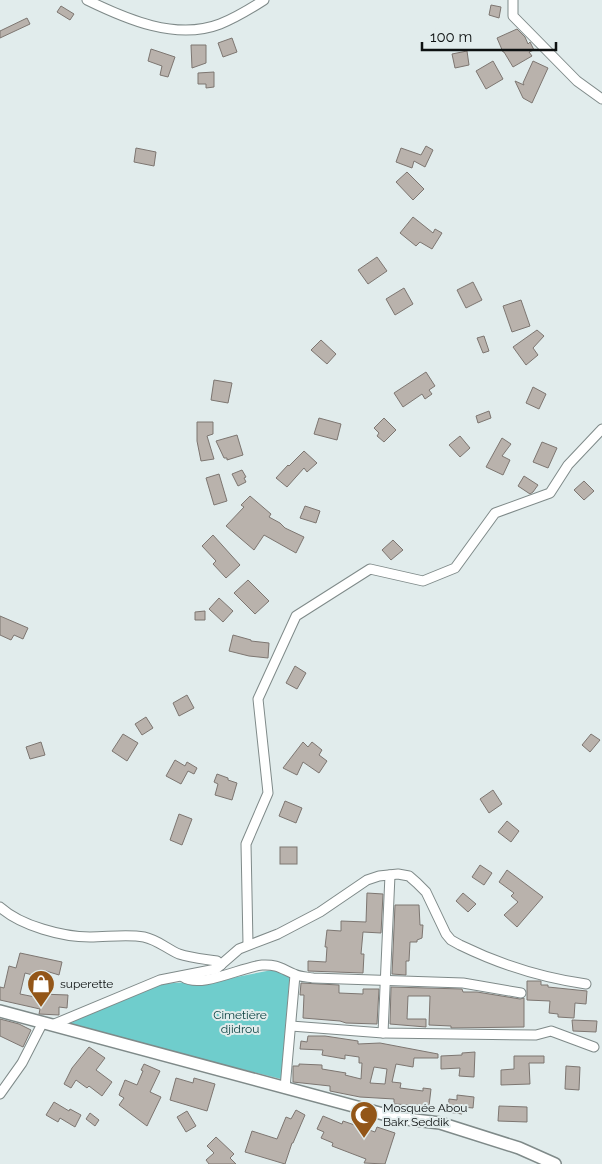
<svg xmlns="http://www.w3.org/2000/svg" width="602" height="1164" viewBox="0 0 602 1164" font-family="Raleway,sans-serif">
<style>
.green{fill:#6fcdcc}
.building{fill:#b9b2ac;stroke:#7d7671;fill-rule:evenodd}
.lines{fill:none;stroke-linecap:round;stroke-linejoin:round}
.minor-casing{stroke:#7f8a89;stroke-width:11}
.tertiary-casing{stroke:#7f8a89;stroke-width:14}
.minor{stroke:#fff;stroke-width:9}
.tertiary{stroke:#fff;stroke-width:11}
.labels{text-anchor:middle;dominant-baseline:central;stroke-width:4;stroke-linejoin:round;paint-order:stroke}
.poi-label{font-size:12px;fill:#0d1111;stroke:#e1ecec;text-anchor:start}
.park-label{font-size:12px;fill:#0d4242;stroke:#e1ecec}
</style>
<rect width="100%" height="100%" fill="#e1ecec"/>
<path class="green" d="M272 970 290 973 281 1079 60 1024 159 984 221 980Z"/>
<g class="building">
<path d="M491 5 501 7 499 18 489 15Z"/>
<path d="M61 6 74 14 70 20 57 12Z"/>
<path d="M27 18 30 24 0 38V31Z"/>
<path d="M517 29 525 37 528 44 530 42 534 50 529 52 532 56 513 67 504 52H503L497 38Z"/>
<path d="M232 38 237 52 223 57 218 43Z"/>
<path d="M191 45H206V63L192 68Z"/>
<path d="M151 49 175 57 168 77 160 75 162 66 148 61Z"/>
<path d="M467 51 469 65 455 68 452 54Z"/>
<path d="M493 61 503 79 486 89 476 71Z"/>
<path d="M533 61 548 68 532 103 523 98 515 81 524 85 523 83Z"/>
<path d="M214 72V87L206 88V84H198V73Z"/>
<path d="M426 146 433 150 425 167 414 161 412 168 396 162 401 148 421 155Z"/>
<path d="M136 148 156 152 154 166 134 162Z"/>
<path d="M407 172 424 189 413 200 396 182Z"/>
<path d="M413 217 433 233 435 229 442 233 432 249 420 242 416 246 400 233Z"/>
<path d="M377 257 387 271 368 284 358 270Z"/>
<path d="M473 282 482 300 466 308 457 290Z"/>
<path d="M404 288 413 304 395 315 386 299Z"/>
<path d="M521 300 530 326 512 332 503 306Z"/>
<path d="M537 330 544 336 533 348 538 355 526 365 513 347Z"/>
<path d="M484 336 489 351 483 353 477 338Z"/>
<path d="M321 340 336 354 327 364 311 350Z"/>
<path d="M426 372 435 386 429 390 432 394 425 399 422 394 403 407 394 393Z"/>
<path d="M214 380 232 383 228 403 211 400Z"/>
<path d="M533 387 546 394 539 409 526 403Z"/>
<path d="M489 411 491 418 478 423 476 416Z"/>
<path d="M319 418 341 424 337 440 314 434Z"/>
<path d="M384 418 396 430 384 442 377 436 379 433 374 428Z"/>
<path d="M197 422H213V434L207 436 214 459 201 461 197 441Z"/>
<path d="M237 435 243 455 227 460V458H224L216 441Z"/>
<path d="M460 436 470 448 460 457 449 445Z"/>
<path d="M502 438 511 444 502 456 510 460 503 475 486 467Z"/>
<path d="M542 442 557 448 548 468 533 462Z"/>
<path d="M304 451 317 463 307 472 304 468 287 487 276 478 288 465 289 466Z"/>
<path d="M242 470 246 477 244 478 246 482 238 486 232 474Z"/>
<path d="M219 474 227 501 214 505 206 478Z"/>
<path d="M524 476 538 485 533 492 530 494 518 486Z"/>
<path d="M584 481 594 491 584 500 574 490Z"/>
<path d="M250 496 271 514 269 517 280 523 285 528 304 537 296 553 264 535 254 550 226 526 244 507 241 505Z"/>
<path d="M305 506 320 511 316 523 300 518Z"/>
<path d="M213 535 240 565 226 578 213 564 216 561 202 546Z"/>
<path d="M393 540 403 550 391 560 382 550Z"/>
<path d="M248 580 269 601 255 614 234 593Z"/>
<path d="M219 598 233 611 223 622 209 609Z"/>
<path d="M205 611V620H195V612Z"/>
<path d="M0 616 28 628 23 639 14 635 11 640 0 635Z"/>
<path d="M233 635 251 640V641L269 643 268 658 249 656 229 651Z"/>
<path d="M295 666 306 673 297 689 286 683Z"/>
<path d="M187 695 194 708 179 716 173 703Z"/>
<path d="M146 717 153 728 142 735 135 724Z"/>
<path d="M123 734 138 743 127 761 112 751Z"/>
<path d="M591 734 600 740 590 752 582 745Z"/>
<path d="M41 742 45 755 30 759 26 747Z"/>
<path d="M303 742 308 747 312 742 322 750 319 755 327 761 319 773 303 762 297 775 283 768Z"/>
<path d="M175 760 185 766 187 762 197 768 194 774 188 771 181 784 166 776Z"/>
<path d="M217 774 228 778V780L237 783 232 800 215 795 218 784 214 782Z"/>
<path d="M493 790 502 804 489 813 480 799Z"/>
<path d="M285 801 302 808 296 823 279 816Z"/>
<path d="M179 814 192 819 182 845 170 840Z"/>
<path d="M507 821 519 831 511 842 498 832Z"/>
<rect x="280" y="847" width="17" height="17"/>
<path d="M480 865 492 873 484 885 472 877Z"/>
<path d="M507 870 543 897 517 927 504 915 518 902 511 896 514 893 499 882Z"/>
<path d="M367 893 383 894 381 933 363 932 361 954H364L363 973 308 971V961L326 962 327 947H325L327 930 341 931V921L366 922Z"/>
<path d="M463 893 476 904 468 912 456 901Z"/>
<path d="M395 905H419L420 925H423L422 938 417 940V942H410L409 961H406V975L392 974Z"/>
<path d="M20 953 62 962 59 975 46 971 44 978 25 973 20 994 40 998V994L68 995 67 1008 59 1007V1015L39 1014 40 1009 0 1000V987L4 988 9 966 16 968Z"/>
<path d="M527 981H541V985H548V987L587 991 586 1004 575 1003 574 1018 558 1017V1014L549 1013 550 1001 527 1000Z"/>
<path d="M301 983 339 985V993L363 994V989H379L377 1024 346 1023 340 1021 303 1018 304 995H300Z"/>
<path d="M391 987 462 989 463 992H477L520 999 524 998V1027L451 1028V1026L429 1025 430 996H408L407 1019H426V1027L390 1024Z"/>
<path d="M0 1019 19 1024 31 1030 23 1047 0 1036Z"/>
<path d="M572 1020 597 1021 596 1032 573 1031Z"/>
<path d="M308 1036H325L358 1041V1044L380 1043 438 1054V1058H414L413 1067 396 1064 392 1082 401 1083 400 1088 423 1091V1088L431 1089 429 1106 394 1104V1099L360 1097 330 1091V1086L293 1082V1066H299V1064L322 1065V1069L346 1073 345 1075 361 1079 362 1063H359V1057L345 1055V1059L322 1055 323 1050 300 1049 301 1041 307 1042ZM374 1067 387 1069 385 1084 370 1083Z"/>
<path d="M89 1047 105 1058 96 1070 112 1082 102 1096 89 1086 87 1088 76 1080 71 1088 64 1084 72 1068Z"/>
<path d="M475 1052 474 1077 459 1076 460 1068 441 1069V1056L462 1055V1053Z"/>
<path d="M514 1056H544V1063H529L530 1084 501 1085V1070L514 1069Z"/>
<path d="M144 1064 160 1071 150 1092 161 1097 147 1126 119 1105 124 1098 119 1095 125 1080 137 1085 143 1071 141 1070Z"/>
<path d="M566 1066 580 1067 579 1090 565 1089Z"/>
<path d="M176 1078 193 1083 194 1078 215 1084 207 1111 170 1100Z"/>
<path d="M457 1095 474 1097 473 1108 463 1107 462 1114 448 1112 449 1099 457 1100Z"/>
<path d="M54 1102 69 1111 70 1109 81 1115 75 1127 60 1118 58 1122 46 1115Z"/>
<path d="M499 1106 527 1107V1122L498 1121Z"/>
<path d="M296 1110 305 1115 293 1143H292L285 1164 245 1152 252 1131 277 1139 286 1117 291 1119Z"/>
<path d="M187 1111 196 1126 186 1132 177 1117Z"/>
<path d="M90 1113 99 1120 95 1126 86 1119Z"/>
<path d="M323 1116 342 1124 343 1121 375 1132 377 1127 395 1133 385 1164 364 1163 366 1159 332 1146 333 1143 321 1138 324 1132 317 1129Z"/>
<path d="M216 1137 234 1154 230 1158 236 1164H209L206 1160 214 1153 207 1146Z"/>
</g>
<g class="lines">
<defs>
<g id="minor">
<path d="M87 0C126 19 176 41 220 24 235 18 250 9 264 0"/>
<path d="M513 0V16L577 81 602 99"/>
<path d="M0 907C21 926 63 937 90 937 108 937 127 934 144 937 158 940 167 949 179 954 191 958 204 959 217 961L221 965"/>
<path d="M248 944 246 844 268 793 258 699 296 616 370 569 423 581 455 568 495 513 550 493 568 465 602 429"/>
<path d="M183 977C201 989 241 967 262 965 277 964 282 969 294 974 300 977 307 977 313 978L463 983 521 993"/>
<path d="M52 1025 160 980 216 969 239 949 278 934 320 912 367 880 379 876 398 874 409 876 417 883 426 892 446 934 451 940 460 945C499 964 543 978 586 984"/>
<path d="M291 1026 383 1033 536 1035 551 1031 594 1047"/>
<path d="M383 1033 390 875"/>
<path d="M285 1088 295 975"/>
<path d="M0 1094 22 1063 43 1022"/>
</g>
<path id="tertiary" d="M0 1011 398 1118 440 1123 519 1148 555 1164"/>
</defs>
<use href="#minor" class="minor-casing"/>
<use href="#tertiary" class="tertiary-casing"/>
<use href="#minor" class="minor"/>
<use href="#tertiary" class="tertiary"/>
</g>
<defs>
<symbol id="shop-pin" viewBox="-11 -11 22 30"><path d="M0 17L-7.5 6A9.5 9.5 0 1 1 7.5 6Z" fill="#935618" stroke="#e1ecec"/><path d="M-5-2.5h2.3a2.7 3.5 0 0 1 5.4 0H5L5.5 6h-11ZM-1.5-2.5h3a1.5 2.3 0 0 0-3 0Z" fill="#fff"/></symbol>
<symbol id="mosque-pin" viewBox="-11 -11 22 30"><path d="M0 17L-7.5 6A9.5 9.5 0 1 1 7.5 6Z" fill="#935618" stroke="#e1ecec"/><path d="M3.5-4.9A6 6 0 1 0 3.5 4.9A5 5 0 1 1 3.5-4.9Z" fill="#fff"/></symbol>
</defs>
<g fill-rule="evenodd">
<use href="#shop-pin" x="25" y="968" width="32" height="43"/>
<use href="#mosque-pin" x="348" y="1099" width="32" height="43"/>
</g>
<g class="labels">
<g class="poi-label">
<text x="60" y="984">superette</text>
<text x="383" y="1108">Mosquée Abou<tspan x="383" dy="14">Bakr Seddik</tspan></text>
</g>
<g class="park-label">
<text x="240" y="1015">Cimetière<tspan x="240" dy="14">djidrou</tspan></text>
</g>
</g>
<path d="M422 42v8h134v-8" fill="none" stroke="#0d1111" stroke-width="2.5"/>
<text x="430" y="42" font-size="15" fill="#0d1111" stroke="#e1ecec" stroke-width="4" paint-order="stroke">100 m</text>
</svg>
